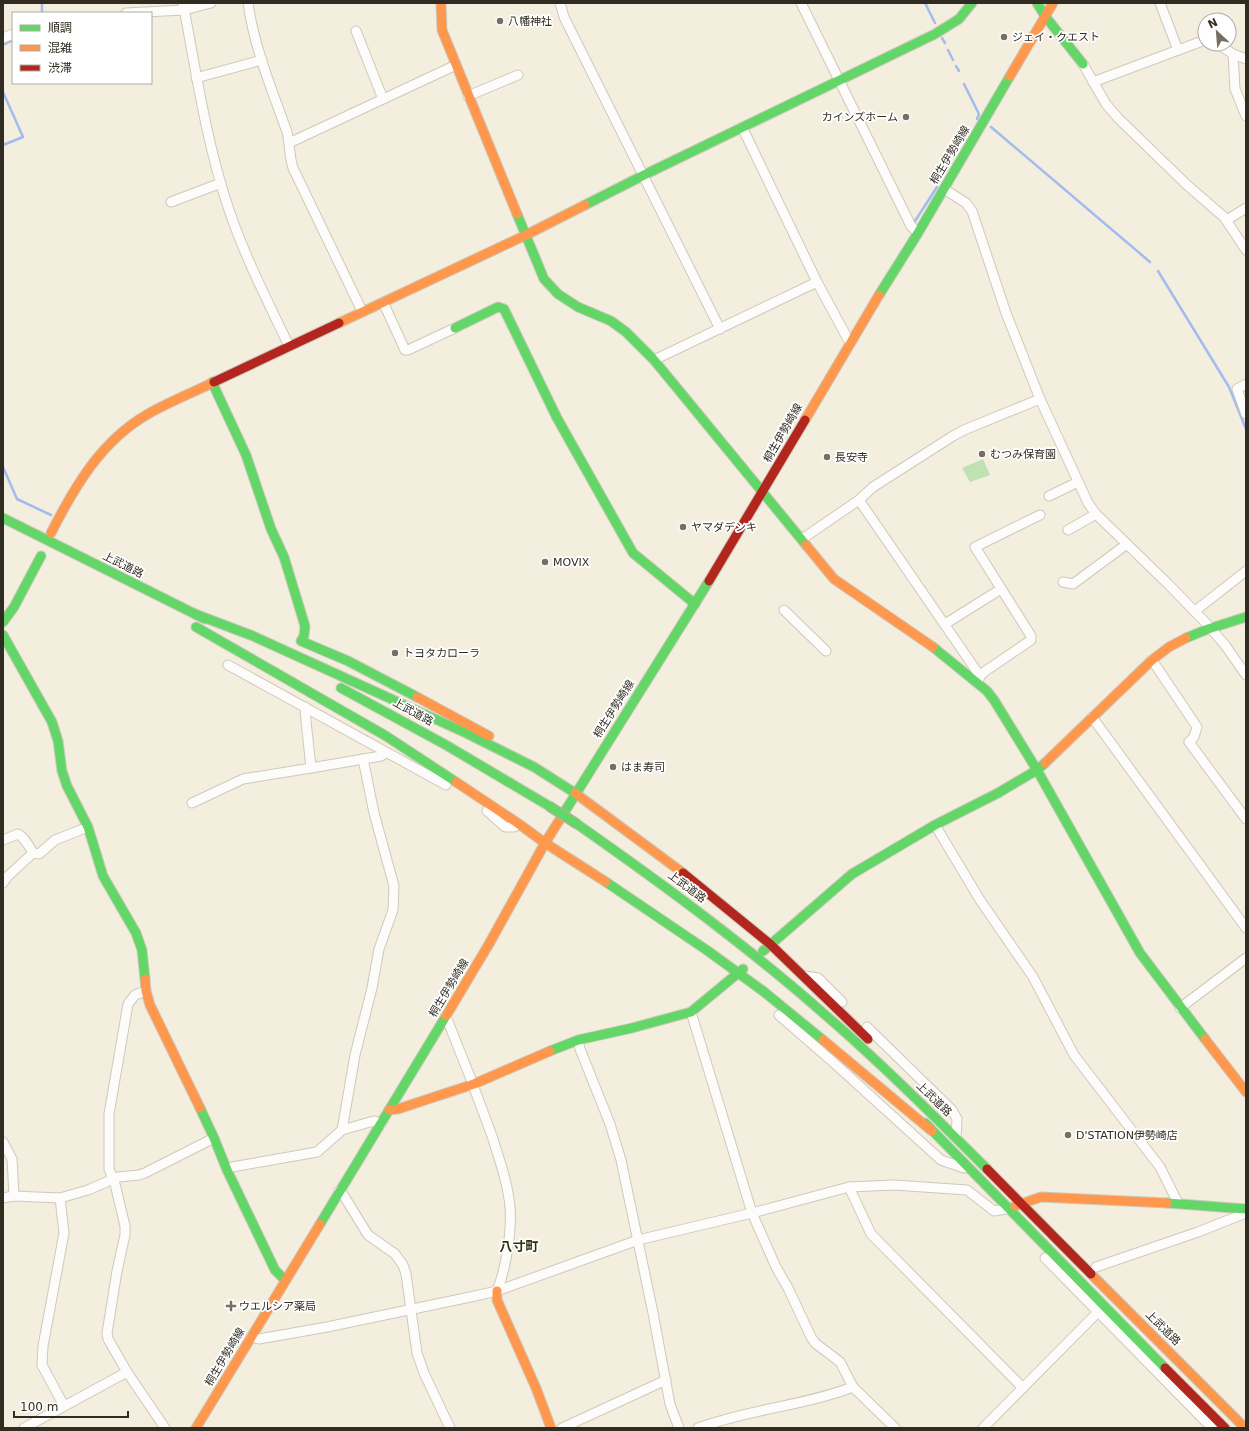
<svg xmlns="http://www.w3.org/2000/svg" width="1249" height="1431" viewBox="0 0 1249 1431" font-family="'DejaVu Sans','Noto Sans JP',sans-serif">
<style>
.green{fill:#c0e2b3}
.lines{fill:none;stroke-linecap:round;stroke-linejoin:round}
.stream{stroke:#a2bcf0;stroke-width:2.5}
.street-casing{stroke:#cec9bc;stroke-width:11}
.fast-casing{stroke:#cec9bc;stroke-width:11}
.slow-casing{stroke:#cec9bc;stroke-width:11}
.jam-casing{stroke:#cec9bc;stroke-width:11}
.street{stroke:#fdfcfa;stroke-width:9}
.fast{stroke:#63d668;stroke-width:9}
.slow{stroke:#ff974d;stroke-width:9}
.jam{stroke:#b3261e;stroke-width:9}
.fast-bridge-casing{stroke:#bbaf9f;stroke-width:11;stroke-linecap:butt}
.fast-bridge{stroke:#63d668;stroke-width:9}
.poi-dot{fill:#757063;stroke:#fff;stroke-width:1.5}
.labels{text-anchor:middle;dominant-baseline:central;stroke-width:3.5;stroke-linejoin:round;paint-order:stroke}
.poi-label{font-size:11px;fill:#302c21;stroke:#fff;text-anchor:start}
.street-label{font-size:11px;fill:#302c21;stroke:#fff}
.quarter-label{font-size:13px;font-weight:bold;fill:#2f340b;stroke:#fff}
</style>
<rect width="100%" height="100%" fill="#f4eede"/>
<path class="green" d="M983 459 990 475 970 482 962 468Z"/>
<g class="lines">
<g class="stream">
<path d="M42 3V13"/>
<path d="M925 3 935 23"/>
<path d="M942 38 945 43"/>
<path d="M3 45 13 40"/>
<path d="M948 50 953 60"/>
<path d="M956 66 959 71"/>
<path d="M964 84 979 114 977 119"/>
<path d="M3 92 23 137 3 145"/>
<path d="M991 127 1150 262"/>
<path d="M915 221 937 187"/>
<path d="M1158 271 1229 387 1246 429"/>
<path d="M3 467 17 499 51 515"/>
</g>
<defs>
<g id="street">
<path d="M183 3C196 71 206 141 228 207 244 255 267 300 289 346"/>
<path d="M248 3C254 47 272 90 287 132 290 144 289 156 293 168L362 311"/>
<path d="M560 3 564 17 720 329"/>
<path d="M801 3 911 226 918 233"/>
<path d="M1160 3 1178 50"/>
<path d="M126 13 184 10 211 3"/>
<path d="M356 31 383 99"/>
<path d="M3 38 13 34"/>
<path d="M1218 44 1233 54 1246 59"/>
<path d="M1233 54 1235 89 1246 116"/>
<path d="M1083 64 1106 104 1118 118 1187 185 1224 217 1246 250"/>
<path d="M196 78 262 60"/>
<path d="M1093 82 1205 40"/>
<path d="M468 96 518 75"/>
<path d="M742 127 817 282 850 343"/>
<path d="M289 143 456 65"/>
<path d="M944 189 966 203 972 211 1006 313 1040 399 1088 503 1096 514 1168 584 1206 623 1225 645 1246 675"/>
<path d="M171 202 221 183"/>
<path d="M1227 220 1246 208"/>
<path d="M383 302 405 350H408L455 328"/>
<path d="M654 360 817 282"/>
<path d="M1246 384 1237 389 1246 414"/>
<path d="M1049 496 1078 482"/>
<path d="M859 500 980 676 978 682"/>
<path d="M1068 530 1096 514"/>
<path d="M802 539 859 500 873 487 953 436 964 430 1040 399"/>
<path d="M1063 582 1073 584 1127 544"/>
<path d="M784 610 826 651"/>
<path d="M1195 611 1246 571"/>
<path d="M945 624 1001 589"/>
<path d="M1152 660 1197 727 1194 737 1189 742 1246 819"/>
<path d="M228 665 446 785"/>
<path d="M980 676 984 672 1031 640V636L975 547 1040 515"/>
<path d="M1092 717 1246 928"/>
<path d="M311 768 381 756 386 753"/>
<path d="M192 803 243 779 311 768 306 721 305 707"/>
<path d="M487 811 505 827H514L519 824"/>
<path d="M935 825 980 900 1033 977 1074 1055 1160 1167 1178 1203"/>
<path d="M3 840 18 834C25 838 29 846 33 853"/>
<path d="M3 883 7 877 33 853 39 854 55 840 88 827"/>
<path d="M805 976 818 978 842 1002"/>
<path d="M146 991 135 995 128 1004 109 1114V1169L115 1184 125 1226V1235L117 1271 107 1333 108 1339 127 1372 165 1428"/>
<path d="M1180 1008 1246 958"/>
<path d="M691 1012 752 1213 776 1267 788 1288 811 1337 815 1343 840 1362 853 1387 895 1428"/>
<path d="M779 1015 833 1062 941 1160 964 1168"/>
<path d="M445 1017 447 1019C463 1058 478 1097 492 1136 499 1159 508 1183 510 1207 512 1231 506 1268 497 1291"/>
<path d="M867 1027 952 1110 957 1119 956 1138"/>
<path d="M578 1040 580 1049 610 1124 621 1160 653 1313 670 1404 677 1423 679 1428"/>
<path d="M342 1130 355 1055 372 988 379 949 393 910 394 886 374 813 363 759"/>
<path d="M3 1142 12 1159 14 1196"/>
<path d="M227 1170 232 1167 317 1152 342 1130 370 1122 375 1121 381 1124"/>
<path d="M849 1187 871 1234 1023 1388"/>
<path d="M339 1191 344 1196 368 1235 395 1254 403 1265 406 1274 417 1353 424 1373 450 1428"/>
<path d="M3 1198 14 1196 60 1198 88 1190 118 1177 139 1175 145 1173 214 1138"/>
<path d="M60 1198 64 1233 43 1346 42 1365 64 1406"/>
<path d="M1045 1258 1212 1428"/>
<path d="M1096 1267 1198 1232 1246 1213"/>
<path d="M251 1337 259 1339 327 1327 475 1296 497 1291 638 1240 752 1213 849 1187 894 1185 967 1190 994 1211 1007 1209"/>
<path d="M24 1428 127 1372"/>
<path d="M562 1428 666 1380"/>
<path d="M698 1428C749 1409 803 1406 853 1387"/>
<path d="M983 1428 1098 1312"/>
</g>
<g id="fast">
<path d="M1037 3 1045 16 1083 64"/>
<path d="M585 205 644 175 935 34 959 19 972 3"/>
<path d="M517 214 544 279 558 294 578 307 611 321 626 332 654 360 806 545"/>
<path d="M879 295 918 233 1010 76"/>
<path d="M455 328 498 307 504 309 557 418 633 553 695 604"/>
<path d="M212 382 246 455 271 529 284 557 305 626 304 636 301 641 348 661 417 697"/>
<path d="M3 518 205 619"/>
<path d="M195 614 253 636 466 733 534 767 575 793"/>
<path d="M3 622 14 607 41 556"/>
<path d="M196 627 386 736 456 782"/>
<path d="M3 635 52 722 58 741 62 771 67 786 88 827 103 876 136 933 142 950 145 979"/>
<path d="M1186 638 1208 629 1246 617"/>
<path d="M933 647 987 691 994 700 1037 770 1140 953 1205 1039"/>
<path d="M341 688 446 745 549 806"/>
<path d="M562 816 709 581"/>
<path d="M577 824C664 885 750 948 830 1019 885 1067 936 1118 987 1169"/>
<path d="M606 882 708 951 763 991 823 1040"/>
<path d="M763 951 852 874 935 825 998 793 1037 770 1045 763"/>
<path d="M550 1051 578 1040 632 1028 691 1012 743 969"/>
<path d="M200 1108 214 1138 227 1170 275 1270 285 1280"/>
<path d="M925 1123 1165 1368"/>
<path d="M1167 1203 1246 1209"/>
<path d="M320 1224 446 1016"/>
</g>
<g id="slow">
<path d="M441 3 442 30 517 214"/>
<path d="M1010 76 1053 3"/>
<path d="M339 323 526 235 585 205"/>
<path d="M805 420 879 295"/>
<path d="M51 533C75 486 101 441 148 414 169 402 192 393 214 382"/>
<path d="M806 545 834 579 933 647"/>
<path d="M417 697 489 736"/>
<path d="M1045 763 1152 660 1169 647 1186 638"/>
<path d="M456 782 519 824 545 843 606 882"/>
<path d="M575 793 683 873"/>
<path d="M145 979 146 991 150 1005 200 1108"/>
<path d="M446 1016 489 944 545 843 562 816"/>
<path d="M1205 1039 1246 1092"/>
<path d="M823 1040 932 1131"/>
<path d="M389 1110 398 1109 474 1084 550 1051"/>
<path d="M1015 1206 1041 1197 1167 1203"/>
<path d="M1091 1274 1245 1428"/>
<path d="M497 1291V1300L536 1388 551 1428"/>
<path d="M196 1428 320 1224"/>
</g>
<g id="jam">
<path d="M214 382 339 323"/>
<path d="M709 581 805 420"/>
<path d="M683 873 770 944 868 1039"/>
<path d="M987 1169 1091 1274"/>
<path d="M1165 1368 1225 1428"/>
</g>
</defs>
<use href="#street" class="street-casing"/>
<use href="#fast" class="fast-casing"/>
<use href="#slow" class="slow-casing"/>
<use href="#jam" class="jam-casing"/>
<use href="#street" class="street"/>
<use href="#fast" class="fast"/>
<use href="#slow" class="slow"/>
<use href="#jam" class="jam"/>
<defs>
<path id="fast-bridge" d="M549 806 577 824"/>
</defs>
<use href="#fast-bridge" class="fast-bridge-casing"/>
<use href="#fast-bridge" class="fast-bridge"/>
</g>
<g class="poi-dot">
<circle cx="500" cy="21" r="4"/>
<circle cx="1004" cy="37" r="4"/>
<circle cx="906" cy="117" r="4"/>
<circle cx="982" cy="454" r="4"/>
<circle cx="827" cy="457" r="4"/>
<circle cx="683" cy="527" r="4"/>
<circle cx="545" cy="562" r="4"/>
<circle cx="395" cy="653" r="4"/>
<circle cx="613" cy="767" r="4"/>
<circle cx="1068" cy="1135" r="4"/>
<path d="M229 1300h4v4h4v4h-4v4h-4v-4h-4v-4h4z"/>
</g>
<g class="labels">
<g class="poi-label">
<text x="508" y="21">八幡神社</text>
<text x="1012" y="37">ジェイ・クエスト</text>
<text x="898" y="117" text-anchor="end">カインズホーム</text>
<text x="990" y="454">むつみ保育園</text>
<text x="835" y="457">長安寺</text>
<text x="691" y="527">ヤマダデンキ</text>
<text x="553" y="562">MOVIX</text>
<text x="403" y="653">トヨタカローラ</text>
<text x="621" y="767">はま寿司</text>
<text x="1076" y="1135">D'STATION伊勢崎店</text>
<text x="239" y="1306">ウエルシア薬局</text>
</g>
<g class="street-label">
<text transform="translate(950 155) rotate(-59)">桐生伊勢崎線</text>
<text transform="translate(783 433) rotate(-60)">桐生伊勢崎線</text>
<text transform="translate(123 565) rotate(27)">上武道路</text>
<text transform="translate(614 709) rotate(-58)">桐生伊勢崎線</text>
<text transform="translate(413 712) rotate(29)">上武道路</text>
<text transform="translate(687 887) rotate(37)">上武道路</text>
<text transform="translate(449 988) rotate(-59)">桐生伊勢崎線</text>
<text transform="translate(934 1099) rotate(44)">上武道路</text>
<text transform="translate(1163 1328) rotate(45)">上武道路</text>
<text transform="translate(225 1357) rotate(-59)">桐生伊勢崎線</text>
</g>
<g class="quarter-label">
<text x="519" y="1246">八寸町</text>
</g>
</g>
<rect width="1249" height="1431" fill="none" stroke="#302c21" stroke-width="8"/>
<rect x="12" y="12" width="140" height="72" fill="#ffffff" stroke="#acaba6"/>
<rect x="20" y="25" width="20" height="6" fill="#63d668" stroke="#acaba6"/>
<text x="48" y="32" font-size="12" fill="#302c21">順調</text>
<rect x="20" y="45" width="20" height="6" fill="#ff974d" stroke="#acaba6"/>
<text x="48" y="52" font-size="12" fill="#302c21">混雑</text>
<rect x="20" y="65" width="20" height="6" fill="#b3261e" stroke="#acaba6"/>
<text x="48" y="72" font-size="12" fill="#302c21">渋滞</text>
<g transform="translate(1217 32) rotate(334)"><circle r="19" fill="#ffffff" stroke="#acaba6"/>
<path d="M0-3L7 15L0 10L-7 15Z" fill="#757063"/>
<text y="-6" font-size="11" font-weight="bold" text-anchor="middle" fill="#302c21">N</text>
</g>
<path d="M14 1411v6h114v-6" fill="none" stroke="#302c21" stroke-width="2"/>
<text x="20" y="1411" font-size="12" fill="#302c21" stroke="#ffffff" stroke-width="3" paint-order="stroke">100 m</text>
</svg>
